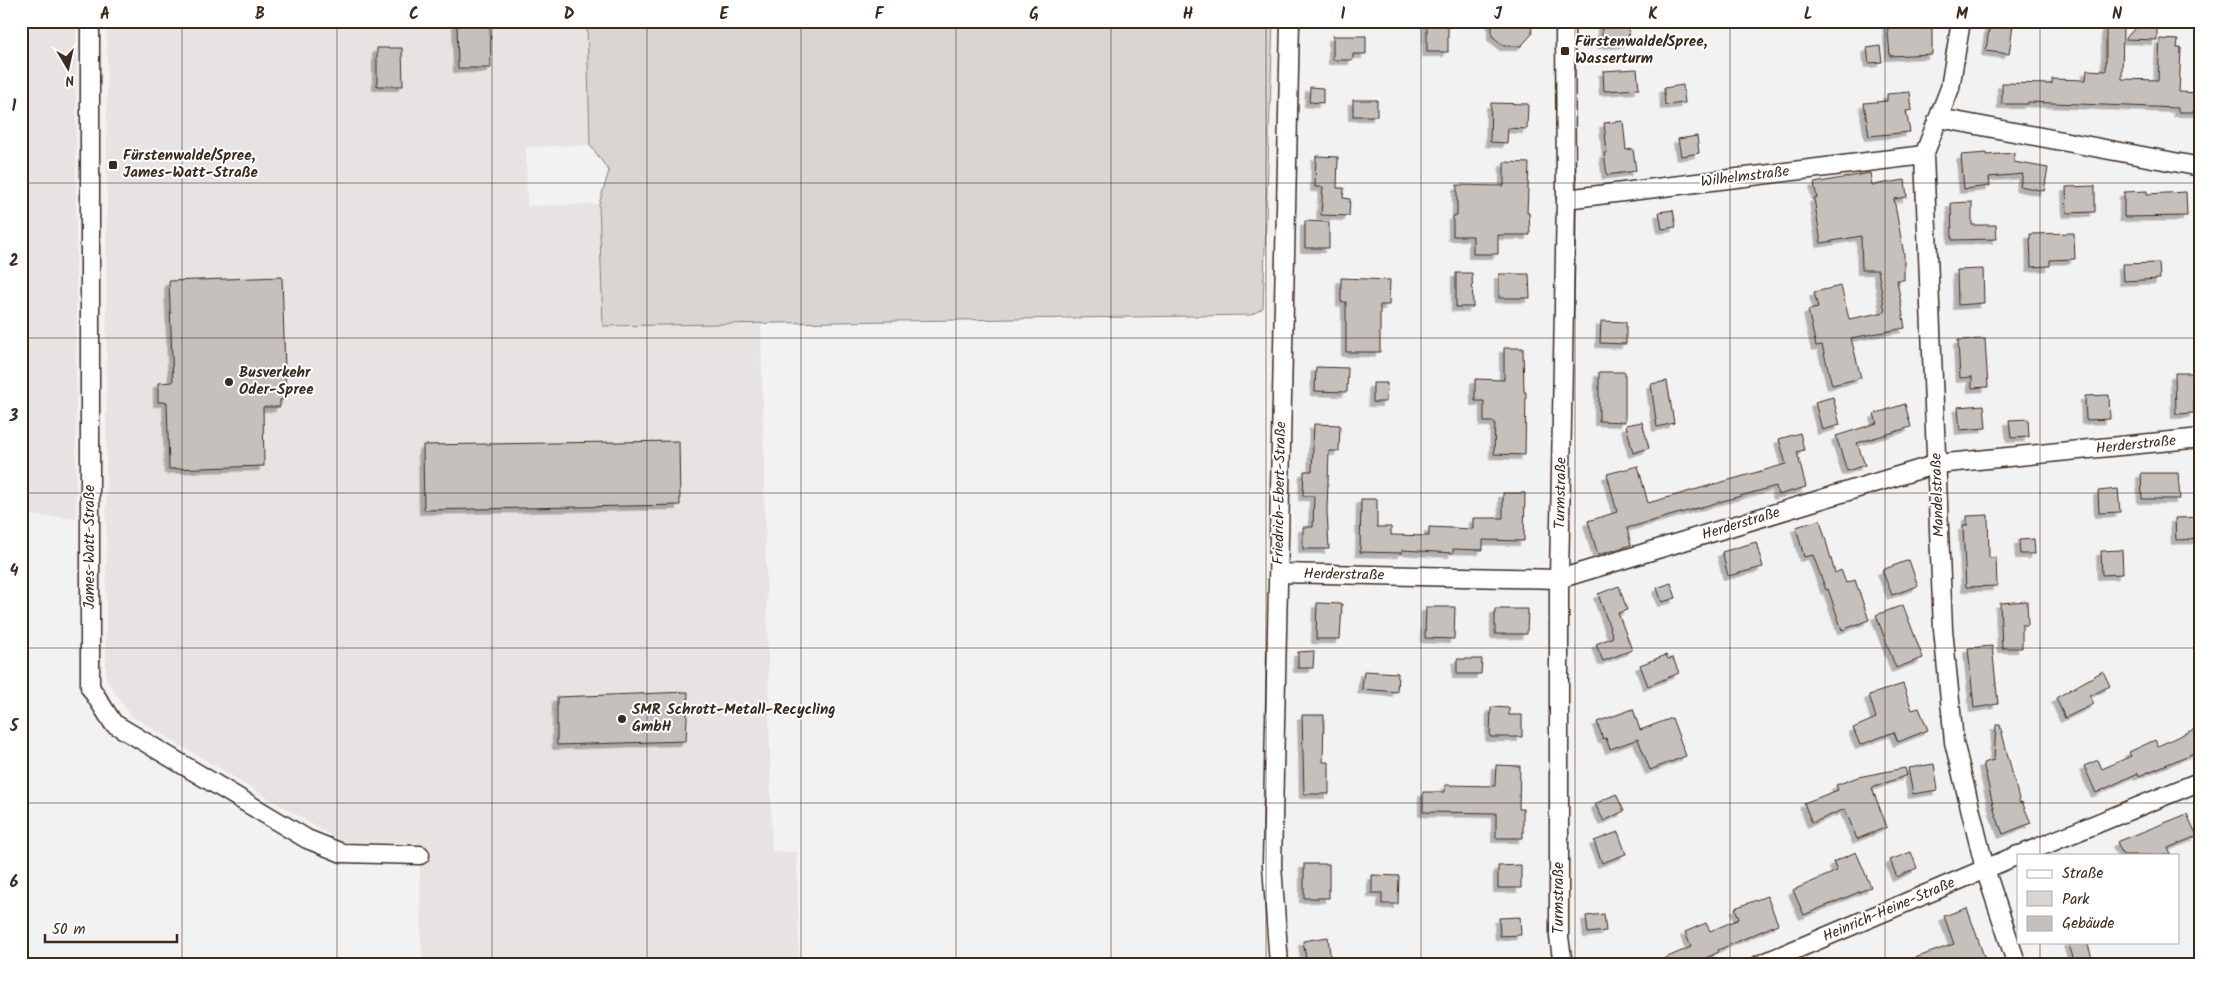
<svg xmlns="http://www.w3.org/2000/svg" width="2222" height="986" viewBox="0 0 2222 986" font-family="Kalam,sans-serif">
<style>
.built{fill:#e6e3e2}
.green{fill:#d8d5d2;stroke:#8a8078}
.building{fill:#c6c0bd;stroke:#3b2a1e;filter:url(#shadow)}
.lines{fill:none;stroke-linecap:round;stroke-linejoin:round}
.minor-casing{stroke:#3b2a1e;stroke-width:21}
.minor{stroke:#fff;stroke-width:18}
.grid{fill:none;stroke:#3b2a1e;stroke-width:1;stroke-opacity:0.55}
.poi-dot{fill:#3b2a1e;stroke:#fff;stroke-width:2}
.labels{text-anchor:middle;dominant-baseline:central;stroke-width:4;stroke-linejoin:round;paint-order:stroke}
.poi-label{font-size:15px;font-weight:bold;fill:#3b2a1e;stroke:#fff;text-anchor:start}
.street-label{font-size:15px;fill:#3b2a1e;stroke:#fff}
.neatline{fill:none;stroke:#3b2a1e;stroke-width:2}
.grid-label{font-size:16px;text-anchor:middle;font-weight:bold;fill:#3b2a1e}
</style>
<defs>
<filter id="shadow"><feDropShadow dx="-4.5" dy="4.5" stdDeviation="0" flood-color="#0004"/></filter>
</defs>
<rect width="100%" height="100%" fill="#f3f2f2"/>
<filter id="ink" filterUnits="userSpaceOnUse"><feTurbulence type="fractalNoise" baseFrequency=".02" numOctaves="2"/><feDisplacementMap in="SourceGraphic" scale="10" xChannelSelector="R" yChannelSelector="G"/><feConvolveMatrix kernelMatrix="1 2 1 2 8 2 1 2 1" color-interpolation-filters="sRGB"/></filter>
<g filter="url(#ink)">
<g class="built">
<path d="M21 21H76V518L21 515Z"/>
<path d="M107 21H587L590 145 526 147 527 206 599 204 603 326 761 323 772 851 797 852 799 965H422L419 843 342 842 130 715 106 679Z"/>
</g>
<path class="green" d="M587 21H1273L1263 308 1251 315 603 326 599 204 609 171 590 145Z"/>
<g class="building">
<path d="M457 21H490L491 68H458Z"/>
<rect x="1427" y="21" width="21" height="31"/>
<path d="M1492 21H1531L1532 34 1521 46H1504L1492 36Z"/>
<path d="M1602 21H1628L1629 43 1602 44Z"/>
<path d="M1887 21H1932V54L1890 56Z"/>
<path d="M1990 21 2013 24 2009 54 1986 51Z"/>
<path d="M2142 21H2157V40L2125 39Z"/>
<path d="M2106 26H2123L2122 79 2158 80 2160 39 2178 40 2177 48H2181L2179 92 2201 93V112H2178V108L2028 102V104H2002V83L2052 84V79L2086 80 2087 70 2106 71Z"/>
<path d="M1333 36H1366V54H1353V60H1333Z"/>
<path d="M1880 46 1882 62 1869 63 1867 48Z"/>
<path d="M377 48H402L403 86H377Z"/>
<path d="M1637 69 1639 89 1604 91 1603 71Z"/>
<path d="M1683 85 1685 103 1665 105 1664 88Z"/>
<path d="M1310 87 1323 88V103L1309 102Z"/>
<path d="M1910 92 1912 110 1906 111 1910 132 1869 136 1864 103 1887 101V94Z"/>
<rect x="1353" y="100" width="24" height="16"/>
<path d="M1491 103 1528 104 1527 129 1508 128 1507 143 1490 142Z"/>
<path d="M1623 121 1626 150 1633 149 1636 171 1607 175 1604 153H1607L1604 123Z"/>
<path d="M1697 136 1699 153 1681 156 1678 139Z"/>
<path d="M1987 153V155L2014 153V162L2048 168 2044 191 2020 186 2023 174 1989 177 1990 186 1964 189 1961 155Z"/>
<path d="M1316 156 1338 157 1337 188H1344L1343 198 1350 199 1349 216 1321 215 1323 187H1315Z"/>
<path d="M1504 162 1529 163 1527 213H1529L1530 235H1498V254H1473V236H1453V216L1457 215V185L1504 186Z"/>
<path d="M1870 173 1872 185 1905 180 1907 197 1894 199 1904 255V280H1897L1905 328 1851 338 1861 378 1832 385 1822 345 1816 346 1808 310 1818 308 1814 292 1841 286 1849 319 1885 312 1878 270H1862L1861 236 1821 243 1814 198H1817L1814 183Z"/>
<path d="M2095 186V212L2067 213 2066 187Z"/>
<path d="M2147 191V194L2186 192 2187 216 2124 217V192Z"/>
<path d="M1972 202V225H1996L1997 239 1952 240 1951 203Z"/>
<path d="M1673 210 1676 227 1662 229 1659 212Z"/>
<path d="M1305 221 1329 222V248H1305Z"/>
<path d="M2074 233 2075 259 2050 260V266L2031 267 2030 234Z"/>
<path d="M2159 263 2160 279 2124 281 2123 264Z"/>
<path d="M1983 269 1984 303 1958 305 1957 270Z"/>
<path d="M1456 273H1472L1473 307H1456Z"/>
<path d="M1499 274H1529L1530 298H1499Z"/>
<path d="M282 277 286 399 280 400V407H263L264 466 169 469 167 402H158V383L173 382 169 281Z"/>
<path d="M1341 278 1390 280 1389 305H1380V352H1346V302H1341Z"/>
<path d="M1601 321 1626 322V344L1600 343Z"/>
<path d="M1985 339 1988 387 1972 388V377L1960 378 1958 340Z"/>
<path d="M1504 348H1523L1524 392H1526L1525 455 1494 454 1495 422H1484V401H1475V379L1504 380Z"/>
<path d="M1316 367 1348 368 1347 392 1315 391Z"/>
<path d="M1599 372H1625V422L1599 421Z"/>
<path d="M2175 373H2193L2194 413 2176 414Z"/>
<path d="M1667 381 1674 423 1657 427 1651 384Z"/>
<path d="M1373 383H1387L1386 402H1373Z"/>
<path d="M2109 395 2110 419 2086 420 2085 396Z"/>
<path d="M1833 397 1840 425 1822 430 1815 402Z"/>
<path d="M1905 404 1911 427 1857 443 1865 465 1847 471 1836 436 1877 423 1874 414Z"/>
<path d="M1984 405 1986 428 1960 430 1958 407Z"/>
<path d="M2028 419 2029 437 2011 438 2009 420Z"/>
<path d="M1642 422 1649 448 1633 453 1626 425Z"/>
<path d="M1314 424 1340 425 1339 451H1329L1327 511 1329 549H1303V527H1313L1314 496H1303L1304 471H1312Z"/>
<path d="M1800 433 1804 450 1797 452 1806 487 1778 495 1776 486 1627 528 1631 545 1598 555 1588 521 1617 512 1607 474 1638 466 1648 503 1786 464 1779 439Z"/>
<path d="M679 441 680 505 424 510 423 445Z"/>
<path d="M2141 473H2178L2180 499H2142Z"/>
<path d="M2118 489 2120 512 2099 513 2098 491Z"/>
<path d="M1503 493H1525L1524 541 1483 540V550L1453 549V553L1402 550V553L1360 552 1361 499H1377V527H1391V535L1429 536V527L1473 529V518H1503Z"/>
<path d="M1988 515 1989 558 1996 557 1997 586 1966 587 1963 526H1967V516Z"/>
<path d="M2201 517V539L2176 540 2175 518Z"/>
<path d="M1820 520 1835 573 1841 570 1846 583 1855 580 1869 620 1842 630 1828 589 1826 590 1813 555 1804 557 1796 527Z"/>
<path d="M2034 539 2035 554H2020L2019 540Z"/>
<path d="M1756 542 1763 567 1728 576 1722 552Z"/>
<path d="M2122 550 2123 574 2102 575 2101 551Z"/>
<path d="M1909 560 1918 586 1892 595 1882 570Z"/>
<path d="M1671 583 1676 598 1662 602 1657 588Z"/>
<path d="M1619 586 1627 610 1618 613 1632 650 1603 661 1596 644 1613 637 1598 594Z"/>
<path d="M2027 601 2028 625H2022V648H2002L2000 603Z"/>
<path d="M1317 603 1342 604 1340 639H1316Z"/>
<path d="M1903 605 1923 658 1896 668 1876 615Z"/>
<path d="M1426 607H1455L1454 639 1425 638Z"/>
<path d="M1495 609H1528L1527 634H1495Z"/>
<path d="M1992 646 1998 704 1974 708 1968 648Z"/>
<path d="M1314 651 1313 668H1298V652Z"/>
<path d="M1666 655 1668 659 1673 658 1679 673 1648 686 1640 665Z"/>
<path d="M1457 659H1482L1481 674H1457Z"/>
<path d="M1364 671 1398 673 1397 692 1362 689Z"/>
<path d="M2103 671 2110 686 2090 696 2094 704 2065 718 2056 698Z"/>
<path d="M1903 684 1912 710 1919 708 1928 730 1898 742 1894 732 1860 745 1853 728 1876 718 1869 695Z"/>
<path d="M688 692 686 741 557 745V697Z"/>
<path d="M1491 707 1509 708V715H1522V737H1490Z"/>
<path d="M1633 709 1640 730 1672 718 1686 756 1650 770 1638 739 1610 749 1606 738 1603 739 1597 722Z"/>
<path d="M1302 715H1324L1323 762H1329V794H1304Z"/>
<path d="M1996 725H2000L2020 803 2022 802 2031 823 2003 834 1995 813 1983 763 1994 760Z"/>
<path d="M2201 726V750L2139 776 2138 773 2096 793 2084 766 2098 760 2102 769 2131 756 2129 752 2155 740 2158 746Z"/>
<path d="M1934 764 1938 790 1913 794 1908 768Z"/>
<path d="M1496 765 1520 766 1519 809H1523V838H1496V813L1423 812V792H1445V785L1495 786Z"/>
<path d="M1905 768 1907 775 1872 788 1887 827 1857 839 1845 809 1812 823 1804 803 1838 790 1836 785 1858 777Z"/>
<path d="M1616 794 1624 811 1604 821 1595 804Z"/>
<path d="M2187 814 2197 836 2168 848 2171 855H2123L2117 842Z"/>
<path d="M1618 832 1626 854 1602 863 1594 841Z"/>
<path d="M1856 852 1871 887 1804 915 1793 890 1837 871 1833 862Z"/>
<path d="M1911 852 1917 868 1897 877 1890 860Z"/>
<rect x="1304" y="864" width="25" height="34"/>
<path d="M1521 865V888H1498V866Z"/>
<path d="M1372 875 1399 876 1398 904H1382V893H1372Z"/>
<path d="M1767 896 1778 924 1718 950 1719 952 1691 965H1649L1691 947 1685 932 1706 923 1710 931 1739 919 1735 908Z"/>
<path d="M1967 908 1987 965H1902L1901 963 1954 944 1944 916Z"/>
<path d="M1604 914 1606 931 1588 933 1586 916Z"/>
<path d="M1520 917 1521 935 1500 936 1499 918Z"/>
<path d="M1328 937 1331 962 1307 965 1303 941Z"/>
<path d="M2068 942H2087L2092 958 2075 963Z"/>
</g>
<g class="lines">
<defs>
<g id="minor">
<path d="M90 21V687L113 723 307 839 342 853 420 855"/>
<path d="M1961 21 1950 88 1924 155 1943 629 1954 742 1985 869 2017 965"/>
<path d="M1939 118 2201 167"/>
<path d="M1566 199 1924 155"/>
<path d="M1279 573 1559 579 1937 464 2201 438"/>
<path d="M2020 855 2201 781"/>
<path d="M1279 965 1272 865 1290 21"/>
<path d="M1563 965 1559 937V579L1566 199 1565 21"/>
<path d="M1759 965 2018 855"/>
</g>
</defs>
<use href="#minor" class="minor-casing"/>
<use href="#minor" class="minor"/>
</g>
</g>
<path class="grid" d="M182 21V965M337 21V965M492 21V965M647 21V965M801 21V965M956 21V965M1111 21V965M1266 21V965M1421 21V965M1575 21V965M1730 21V965M1885 21V965M2040 21V855M21 183H2201M21 338H2201M21 493H2201M21 648H2201M21 803H2201M2040 942V965"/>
<g class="poi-dot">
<rect x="1560" y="46" width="10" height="10" rx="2.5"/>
<rect x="108" y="160" width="10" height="10" rx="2.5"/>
<circle cx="229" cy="382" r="5"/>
<circle cx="622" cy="719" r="5"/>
</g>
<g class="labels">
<g class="poi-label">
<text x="1575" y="42">Fürstenwalde/Spree,<tspan x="1575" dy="17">Wasserturm</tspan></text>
<text x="123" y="156">Fürstenwalde/Spree,<tspan x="123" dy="17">James-Watt-Straße</tspan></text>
<text x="239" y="373">Busverkehr<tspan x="239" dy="17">Oder-Spree</tspan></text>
<text x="632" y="710">SMR Schrott-Metall-Recycling<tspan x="632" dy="17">GmbH</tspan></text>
</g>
<g class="street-label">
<text transform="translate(1745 177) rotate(-7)">Wilhelmstraße</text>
<text transform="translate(2136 445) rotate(-6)">Herderstraße</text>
<text transform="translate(1280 493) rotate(-89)">Friedrich-Ebert-Straße</text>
<text transform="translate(1561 493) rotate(-89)">Turmstraße</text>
<text transform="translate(1938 495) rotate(-92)">Mandelstraße</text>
<text transform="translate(1741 524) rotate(-17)">Herderstraße</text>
<text transform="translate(90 547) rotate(-90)">James-Watt-Straße</text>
<text transform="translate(1344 575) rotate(1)">Herderstraße</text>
<text transform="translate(1559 898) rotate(-90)">Turmstraße</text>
<text transform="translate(1889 910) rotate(-23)">Heinrich-Heine-Straße</text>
</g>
</g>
<rect width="2222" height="986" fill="none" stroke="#fff" stroke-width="55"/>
<rect x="2017" y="854" width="162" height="90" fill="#ffffff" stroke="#b1aaa5"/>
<rect x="2027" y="870" width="25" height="8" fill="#ffffff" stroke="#b1aaa5"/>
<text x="2062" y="878" font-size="15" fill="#3b2a1e">Straße</text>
<rect x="2027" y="891" width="25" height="15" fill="#d8d5d2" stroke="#b1aaa5"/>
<text x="2062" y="904" font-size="15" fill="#3b2a1e">Park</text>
<rect x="2027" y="916" width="25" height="15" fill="#c6c0bd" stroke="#b1aaa5"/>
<text x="2062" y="928" font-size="15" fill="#3b2a1e">Gebäude</text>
<g transform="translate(68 68) rotate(171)" stroke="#ffffff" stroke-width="4" paint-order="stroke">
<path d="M0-4L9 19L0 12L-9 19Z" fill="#3b2a1e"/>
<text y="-8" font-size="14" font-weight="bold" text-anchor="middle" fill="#3b2a1e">N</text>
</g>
<path d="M45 934v8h132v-8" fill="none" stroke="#3b2a1e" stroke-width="2.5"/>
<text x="52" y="934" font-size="15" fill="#3b2a1e" stroke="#ffffff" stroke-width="4" paint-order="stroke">50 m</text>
<rect x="28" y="28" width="2166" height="930" class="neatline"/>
<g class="grid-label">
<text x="105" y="19">A</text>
<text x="260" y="19">B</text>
<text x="414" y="19">C</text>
<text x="569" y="19">D</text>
<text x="724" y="19">E</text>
<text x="879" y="19">F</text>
<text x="1034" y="19">G</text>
<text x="1188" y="19">H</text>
<text x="1343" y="19">I</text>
<text x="1498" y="19">J</text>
<text x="1653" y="19">K</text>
<text x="1808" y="19">L</text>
<text x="1962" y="19">M</text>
<text x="2117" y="19">N</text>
<text x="14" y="111">1</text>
<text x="14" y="266">2</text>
<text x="14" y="421">3</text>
<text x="14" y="576">4</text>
<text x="14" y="731">5</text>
<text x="14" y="887">6</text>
</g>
</svg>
